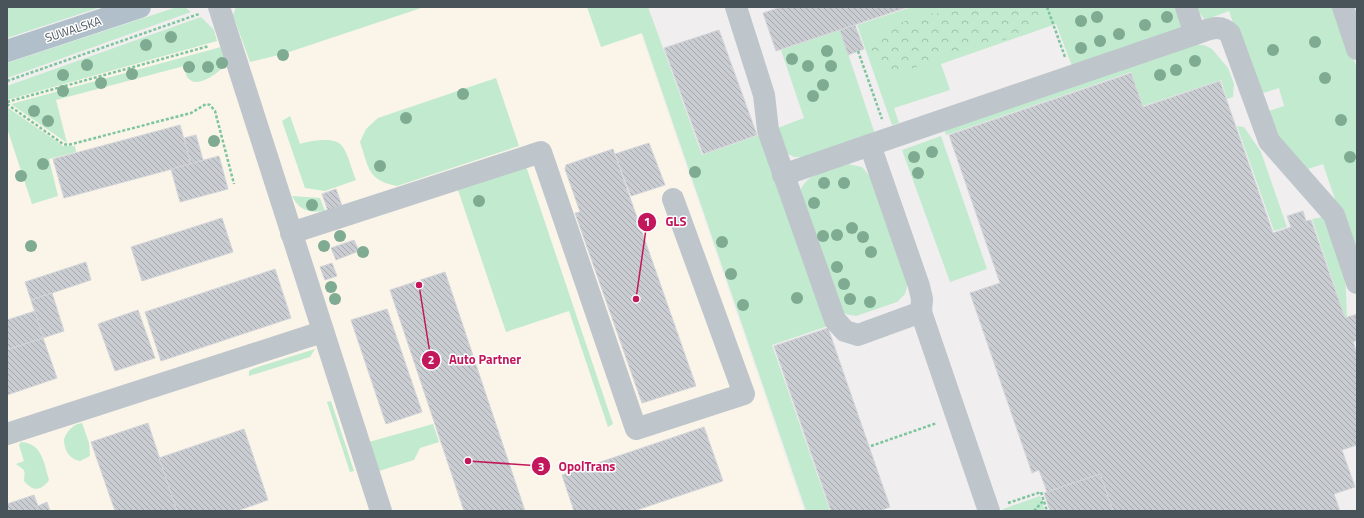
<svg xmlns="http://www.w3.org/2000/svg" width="1364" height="518" viewBox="0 0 1364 518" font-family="'Titillium Web',sans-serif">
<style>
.commercial{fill:#faf4e9}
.green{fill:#c1eace}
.forest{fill:url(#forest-crowns)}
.building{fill:url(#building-back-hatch);stroke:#d3d5d9}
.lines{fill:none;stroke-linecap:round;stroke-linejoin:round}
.path{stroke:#7cc59d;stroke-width:2.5;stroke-dasharray:3 2;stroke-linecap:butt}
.minor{stroke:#bec6cc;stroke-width:22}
.major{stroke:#b1bfcb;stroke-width:22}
.tree{fill:#7eab92}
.labels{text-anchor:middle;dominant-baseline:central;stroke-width:3;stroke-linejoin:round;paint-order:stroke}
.street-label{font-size:12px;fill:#48535a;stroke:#fff}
.leader{fill:none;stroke:#c2185b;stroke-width:1.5}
.callout-dot{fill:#c2185b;stroke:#fff;stroke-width:1.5}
.mark-label{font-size:12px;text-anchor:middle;font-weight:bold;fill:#fff}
.callout-label{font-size:13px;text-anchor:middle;font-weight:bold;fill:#c2185b;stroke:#fff;stroke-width:3;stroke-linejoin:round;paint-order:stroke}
</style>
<defs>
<pattern id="forest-crowns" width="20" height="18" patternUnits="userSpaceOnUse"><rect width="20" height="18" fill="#c1eace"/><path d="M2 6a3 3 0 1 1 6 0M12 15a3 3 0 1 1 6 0" fill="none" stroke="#9fc0aa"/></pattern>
<pattern id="building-back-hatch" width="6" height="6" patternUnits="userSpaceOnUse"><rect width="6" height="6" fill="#c9ccd1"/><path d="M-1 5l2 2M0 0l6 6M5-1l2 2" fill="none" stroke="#a5a8ad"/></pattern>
</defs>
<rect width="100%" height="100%" fill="#f1eeef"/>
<path class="commercial" d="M287 7H632L804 511H7V94Z"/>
<g class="green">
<path d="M7 7H101L7 38Z"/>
<path d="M177 7 186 8 191 12 7 78V63Z"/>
<path d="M236 7H424L283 54 250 62 233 15Z"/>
<path d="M587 7H648L702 155 762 134 828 326 772 345 830 511H806L642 33 601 47Z"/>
<path d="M912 7H1180L1187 27 1072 66 1056 24 941 64 950 90 894 108 899 123 892 125 857 25Z"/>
<path d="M1195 7H1336L1357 69V264L1323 164 1302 171 1263 113 1284 106 1279 88 1257 95 1229 11 1205 20Z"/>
<path d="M201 17 214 30 217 41 7 100V86Z"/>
<path d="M840 30 875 134 805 157H794L783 151 775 129 804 118 781 50Z"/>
<path d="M1192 45H1204L1212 49 1228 68 1234 84 1233 97 1227 99 1221 80 1143 106 1131 72 946 135 944 129Z"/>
<path d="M221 47 227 64C220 71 198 90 188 78 186 76 185 70 184 66L56 100 67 143 11 104Z"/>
<path d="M496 78 519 146 397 186C367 180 369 168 360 142L366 129 378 118Z"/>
<path d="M7 107 63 146H75L76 152 49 159 58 196 32 204 7 128Z"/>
<path d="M290 116 300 144C310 141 335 136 342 146 348 153 352 171 356 180L325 191 305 188 282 121Z"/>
<path d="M1237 126 1244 127 1261 152 1287 227 1274 231Z"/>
<path d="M941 136 987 269 950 282 902 150Z"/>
<path d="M848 164 862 167 872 179 908 283 905 294 897 302 856 316 845 314 840 311 800 191C808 172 830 170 848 164Z"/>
<path d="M526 166 613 424 608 427 569 311 506 332 458 190Z"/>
<path d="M292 196 320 198 325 211C309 213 300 211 292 196Z"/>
<path d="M1324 217 1345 271 1347 317H1345L1312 219Z"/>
<path d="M315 349 310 357 249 376V371L252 369Z"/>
<path d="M331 401 354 471 350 472 327 402Z"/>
<path d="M82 423 89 443 90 456 80 461C69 459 64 450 64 439 67 431 73 424 82 423Z"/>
<path d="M433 424 439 442 420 448 414 460 379 471 369 442Z"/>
<path d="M21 442C42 443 44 463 49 480 41 491 33 492 24 481 25 469 26 471 16 464L24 461 19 445Z"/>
<path d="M1040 496 1045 511H1004L1003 509Z"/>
</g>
<path class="forest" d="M954 7H1039L1041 15 1040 25 1027 34 948 54 908 70 886 69 871 59 872 39C888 29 904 20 922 15 935 12 942 16 954 7Z"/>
<g class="building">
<path d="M781 7H908L776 51 763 13Z"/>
<path d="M855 25 864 49 848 55 840 30Z"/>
<path d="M719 30 757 135 703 154 664 48Z"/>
<path d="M1131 73 1143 107 1220 81 1273 233 1291 227 1287 216 1303 211 1306 221 1311 220 1345 318 1357 314V340L1353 342 1357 353V445L1342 450 1355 487 1334 494 1340 511H1113L1100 474 1047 492 1039 470 1032 473 970 293 1000 283 949 135Z"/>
<path d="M180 125 191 164 64 198 53 159Z"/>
<path d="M196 135 203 160 191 164 184 138Z"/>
<path d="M649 143 665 185 631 196 615 154Z"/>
<path d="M613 149 696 386 642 403 575 213 580 212 565 169 566 165Z"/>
<path d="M219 156 228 189 180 202 171 169Z"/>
<path d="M336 189 342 206 328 211 322 194Z"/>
<path d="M222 218 233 252 142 281 131 247Z"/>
<path d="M354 240 359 251 336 260 331 248Z"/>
<path d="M86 262 91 280 31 300 25 282Z"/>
<path d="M332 263 337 276 325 280 320 267Z"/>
<path d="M275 269 291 318 161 361 145 312Z"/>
<path d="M445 272 525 511H464L390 290Z"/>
<path d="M52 293 64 331 43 338 31 300Z"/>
<path d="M387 309 422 412 386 424 351 320Z"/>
<path d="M138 310 155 358 115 371 98 324Z"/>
<path d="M35 311 43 338 9 349 7 344V320Z"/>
<path d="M828 328 890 507 879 511H831L774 346Z"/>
<path d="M43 338 57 378 7 395V350Z"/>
<path d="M148 423 177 511H115L91 442Z"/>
<path d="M704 427 723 481 634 511H574L562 475Z"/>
<path d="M244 429 268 500 237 511H177L159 458Z"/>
<path d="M1100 474 1113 511H1050L1044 493Z"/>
<path d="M34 495 38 506 47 502 50 511H7V504Z"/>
</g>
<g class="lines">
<g class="path">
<path d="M1047 7 1065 57"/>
<path d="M858 51 882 119"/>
<path d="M7 81 199 14"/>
<path d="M7 102 209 46"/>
<path d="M7 104 63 144 68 145 191 113 206 104 210 105 215 111 234 184"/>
<path d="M871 446 937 423"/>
<path d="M1008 503 1041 492 1047 511"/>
<path d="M1034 511 1044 500"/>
</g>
<g class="minor">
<path d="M219 7 381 511"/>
<path d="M736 7 764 95 768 130 835 320 845 331 858 335 921 312 922 299 919 286 870 145 783 175"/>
<path d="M1186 7 1195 34"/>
<path d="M1343 7 1357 49"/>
<path d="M870 145 1195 34C1208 30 1220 23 1230 34L1269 141 1334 215 1357 283"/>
<path d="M291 233 541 152 636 429 744 394 673 199"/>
<path d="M921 312 989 511"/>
<path d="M7 434 322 332"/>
</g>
<path class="major" d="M7 51 140 7"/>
</g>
<g class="tree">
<circle cx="1097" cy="17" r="6"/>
<circle cx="1167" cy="17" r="6"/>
<circle cx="1081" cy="21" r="6"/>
<circle cx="1145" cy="25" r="6"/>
<circle cx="1119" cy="34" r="6"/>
<circle cx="171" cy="37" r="6"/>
<circle cx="1100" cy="41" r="6"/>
<circle cx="1315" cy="42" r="6"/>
<circle cx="146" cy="45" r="6"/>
<circle cx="1081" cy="48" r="6"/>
<circle cx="1273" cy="50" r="6"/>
<circle cx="827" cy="51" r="6"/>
<circle cx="283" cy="55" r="6"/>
<circle cx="792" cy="59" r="6"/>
<circle cx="1195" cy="61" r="6"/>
<circle cx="222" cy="63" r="6"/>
<circle cx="87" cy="65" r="6"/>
<circle cx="808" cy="66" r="6"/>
<circle cx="831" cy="66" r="6"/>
<circle cx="189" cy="67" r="6"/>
<circle cx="208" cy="67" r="6"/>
<circle cx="1176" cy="70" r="6"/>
<circle cx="132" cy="74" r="6"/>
<circle cx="63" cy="75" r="6"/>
<circle cx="1160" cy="75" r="6"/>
<circle cx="1325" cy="78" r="6"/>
<circle cx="101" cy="83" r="6"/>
<circle cx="823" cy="85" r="6"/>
<circle cx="63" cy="91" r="6"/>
<circle cx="463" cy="94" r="6"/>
<circle cx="813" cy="96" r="6"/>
<circle cx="34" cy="111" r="6"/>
<circle cx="406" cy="118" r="6"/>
<circle cx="1341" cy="120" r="6"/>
<circle cx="48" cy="121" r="6"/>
<circle cx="214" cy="141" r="6"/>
<circle cx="932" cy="152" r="6"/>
<circle cx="914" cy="157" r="6"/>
<circle cx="1350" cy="157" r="6"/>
<circle cx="43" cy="164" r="6"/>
<circle cx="380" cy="166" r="6"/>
<circle cx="695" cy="172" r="6"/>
<circle cx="918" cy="173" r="6"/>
<circle cx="21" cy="176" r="6"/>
<circle cx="824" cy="183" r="6"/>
<circle cx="844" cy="183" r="6"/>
<circle cx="479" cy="201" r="6"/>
<circle cx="814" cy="203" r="6"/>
<circle cx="312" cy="205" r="6"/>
<circle cx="852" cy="228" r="6"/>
<circle cx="837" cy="235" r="6"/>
<circle cx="340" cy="236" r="6"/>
<circle cx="823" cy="236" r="6"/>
<circle cx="863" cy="237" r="6"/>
<circle cx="722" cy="242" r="6"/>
<circle cx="31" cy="246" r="6"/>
<circle cx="324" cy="246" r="6"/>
<circle cx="363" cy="252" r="6"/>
<circle cx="871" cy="252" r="6"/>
<circle cx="837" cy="267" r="6"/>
<circle cx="731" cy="274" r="6"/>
<circle cx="844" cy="284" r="6"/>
<circle cx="331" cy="287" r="6"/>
<circle cx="797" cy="298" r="6"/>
<circle cx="335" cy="299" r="6"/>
<circle cx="850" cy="299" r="6"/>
<circle cx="870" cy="302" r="6"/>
<circle cx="743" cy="305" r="6"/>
</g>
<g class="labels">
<g class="street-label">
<text transform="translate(73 29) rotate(-18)">SUWALSKA</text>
</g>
</g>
<path class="leader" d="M636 299L647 222M419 285L431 360M468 461L541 466"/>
<g class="callout-dot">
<circle cx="636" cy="299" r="4"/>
<circle cx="419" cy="285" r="4"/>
<circle cx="468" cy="461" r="4"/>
<circle cx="647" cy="222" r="10"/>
<circle cx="431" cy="360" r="10"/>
<circle cx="541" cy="466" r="10"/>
</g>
<g class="mark-label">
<text x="647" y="226">1</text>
<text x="431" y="364">2</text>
<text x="541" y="471">3</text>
</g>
<g class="callout-label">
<text x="676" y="226">GLS</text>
<text x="485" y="364">Auto Partner</text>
<text x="587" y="471">OpolTrans</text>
</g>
<rect width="1364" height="518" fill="none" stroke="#48535a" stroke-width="16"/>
</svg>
